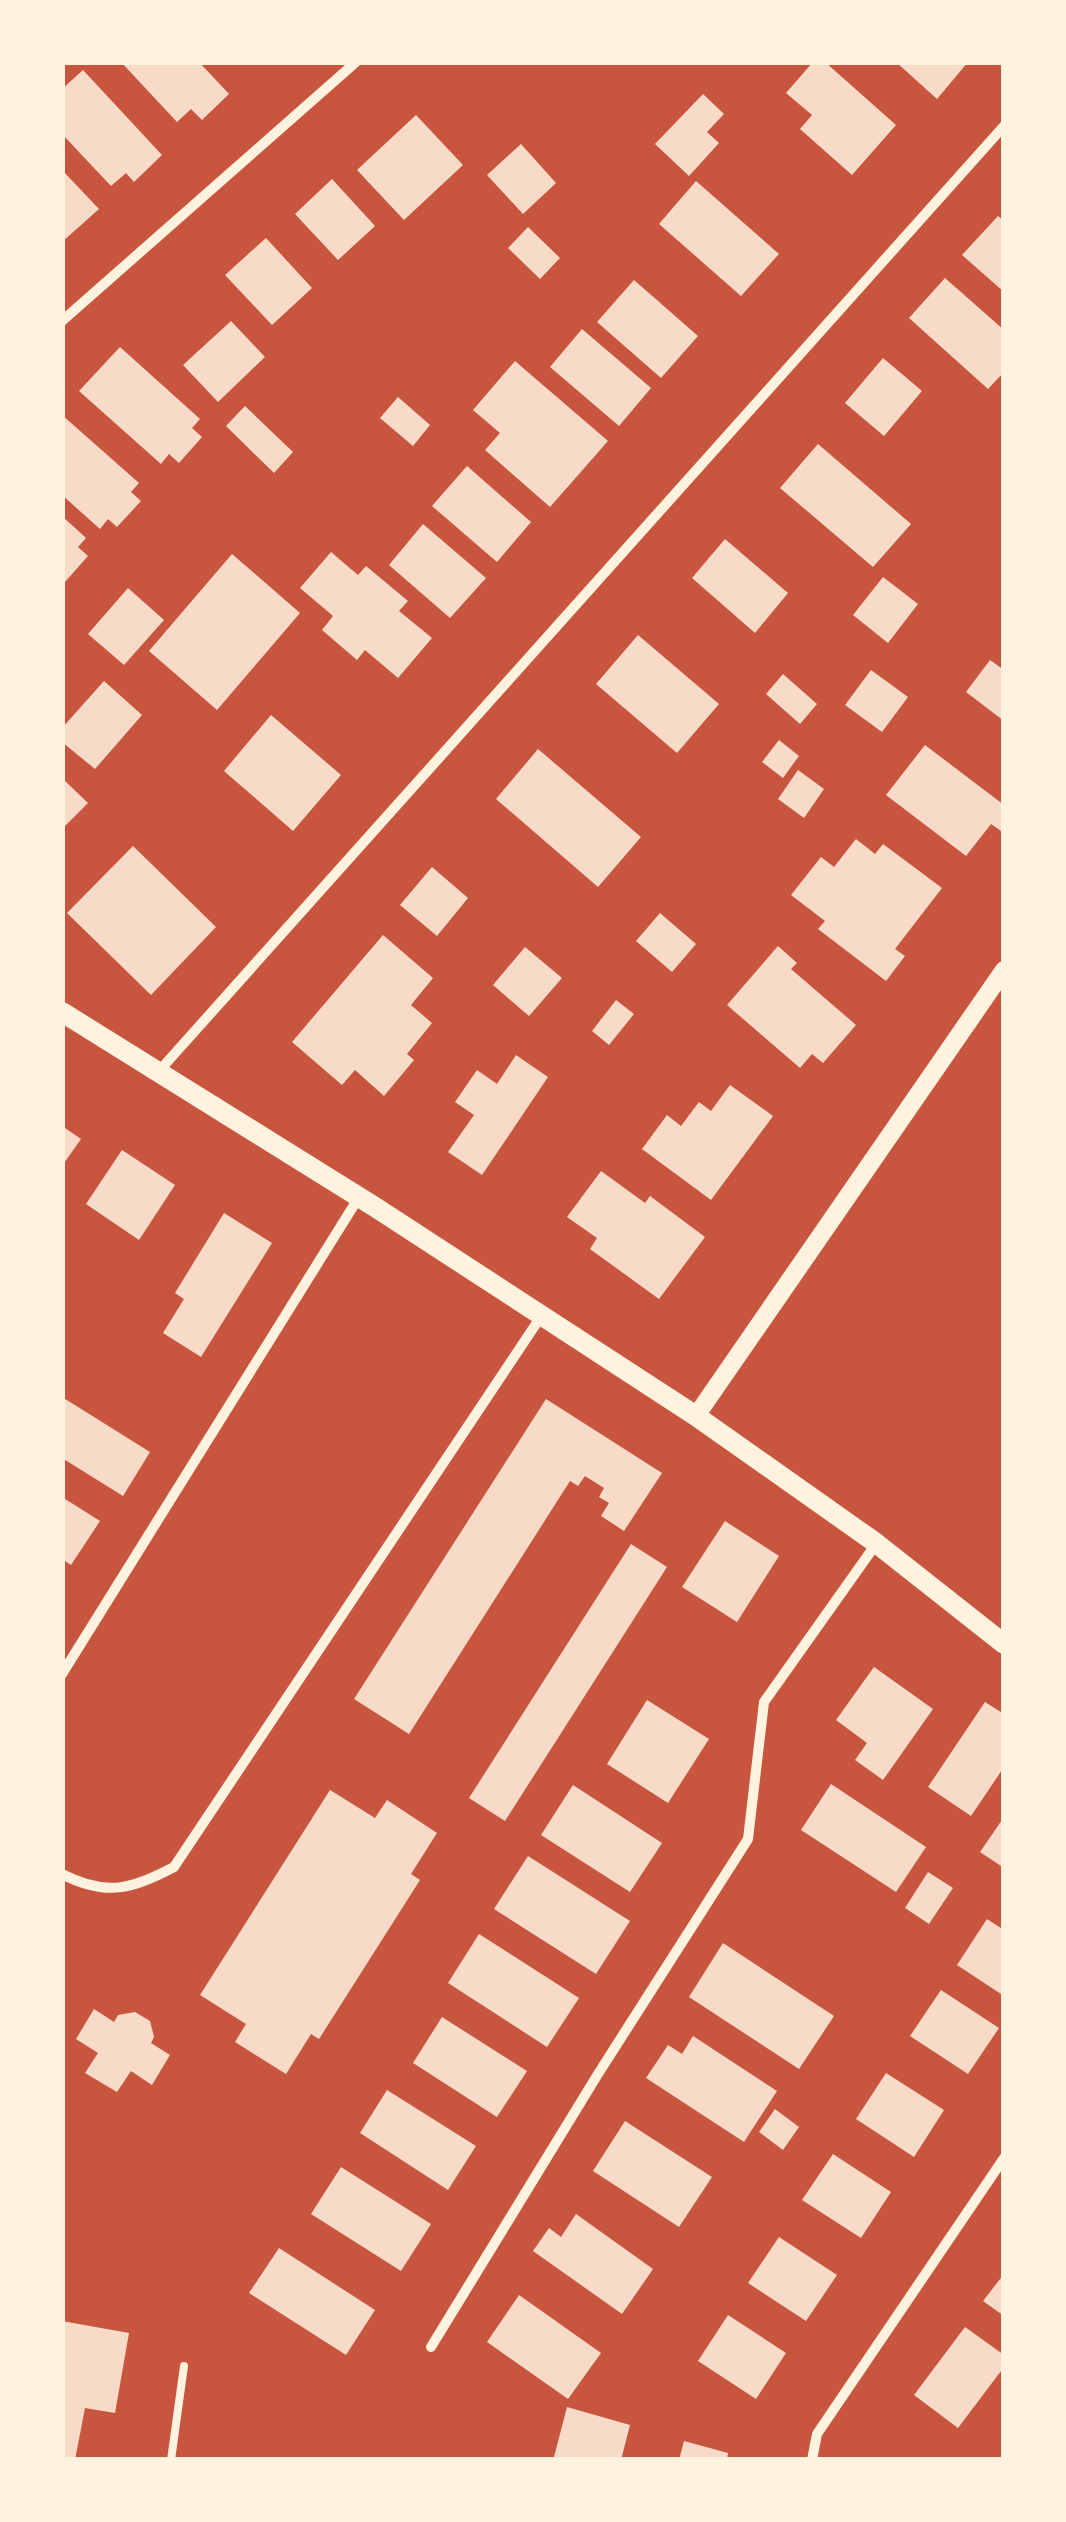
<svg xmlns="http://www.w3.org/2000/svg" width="1066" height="2522" viewBox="0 0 1066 2522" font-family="'Work Sans',sans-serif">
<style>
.building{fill:#f7dbc8}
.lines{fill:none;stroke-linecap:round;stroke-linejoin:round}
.service{stroke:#fff3e0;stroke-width:8}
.minor{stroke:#fff3e0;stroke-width:10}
.tertiary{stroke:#fff3e0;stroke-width:18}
.secondary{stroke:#fff3e0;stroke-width:20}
</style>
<rect width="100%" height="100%" fill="#c8553d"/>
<g class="building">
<path d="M121 62H199L229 94 202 120 191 109 177 122Z"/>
<path d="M813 62H825L896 125 852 175 800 129 812 115 786 93Z"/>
<path d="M896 62H968L937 99Z"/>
<path d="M83 70 162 155 134 182 126 173 111 186 62 134V89Z"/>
<path d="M703 94 724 114 707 132 719 143 689 176 655 144Z"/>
<path d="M416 115 463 165 404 220 357 170Z"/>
<path d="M521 144 556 183 523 214 487 175Z"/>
<path d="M62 170 99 209 62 242Z"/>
<path d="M332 179 375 226 338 260 295 214Z"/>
<path d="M696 181 779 254 741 296 659 224Z"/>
<path d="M998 216 1004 221V292L962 255Z"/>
<path d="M528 227 560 258 540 279 508 248Z"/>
<path d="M266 238 312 288 272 325 225 275Z"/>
<path d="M945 278 1004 330V372L988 389 909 318Z"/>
<path d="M634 280 698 336 661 378 597 322Z"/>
<path d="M231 321 265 357 218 402 183 365Z"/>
<path d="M582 329 651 388 619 426 550 367Z"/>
<path d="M120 347 200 419 192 428 202 437 179 463 169 454 161 464 79 391Z"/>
<path d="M883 358 922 391 884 436 845 403Z"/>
<path d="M515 361 608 441 550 507 485 450 500 433 473 410Z"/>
<path d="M398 397 430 425 413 446 380 418Z"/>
<path d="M245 406 293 452 274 473 226 426Z"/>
<path d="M62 415 139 483 131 492 141 501 117 527 108 519 100 529 62 495Z"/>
<path d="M818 444 911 524 873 567 780 488Z"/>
<path d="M467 466 531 522 497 562 432 506Z"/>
<path d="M62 516 86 538 78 547 88 556 65 582Z"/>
<path d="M423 524 486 578 450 618 389 565Z"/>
<path d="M725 539 788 593 755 633 692 578Z"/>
<path d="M331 552 358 575 366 566 408 601 399 611 432 638 398 678 365 650 357 660 322 630 333 616 300 588Z"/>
<path d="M232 554 300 613 217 710 149 651Z"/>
<path d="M883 577 918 604 888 643 853 615Z"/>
<path d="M128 588 164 620 124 665 88 634Z"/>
<path d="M638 635 719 704 677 753 596 684Z"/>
<path d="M990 660 1004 670V721L966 692Z"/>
<path d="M871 670 908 697 882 732 845 705Z"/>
<path d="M783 674 817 704 800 724 766 694Z"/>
<path d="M104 681 142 715 95 769 62 742V728Z"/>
<path d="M271 715 341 775 293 831 224 771Z"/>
<path d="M779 740 799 756 783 778 762 762Z"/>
<path d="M925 745 1004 805V828L1001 831 991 824 966 856 886 795Z"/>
<path d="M538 749 641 837 598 887 496 799Z"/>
<path d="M798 770 824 789 804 818 778 799Z"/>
<path d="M62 778 88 803 62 829Z"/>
<path d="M856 839 875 854 883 844 942 888 895 949 905 956 886 981 818 929 825 921 791 895 821 857 834 867Z"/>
<path d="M133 846 216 927 151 995 67 913Z"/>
<path d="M432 867 468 898 437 936 400 905Z"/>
<path d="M660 913 696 944 672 972 636 941Z"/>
<path d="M383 935 433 978 411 1005 432 1023 407 1054 414 1060 384 1096 355 1070 342 1085 292 1042Z"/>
<path d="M778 946 797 963 791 969 856 1025 823 1063 812 1054 800 1068 727 1005Z"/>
<path d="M525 947 562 978 529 1016 493 985Z"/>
<path d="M616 1000 634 1014 609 1045 592 1031Z"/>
<path d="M516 1055 548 1077 482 1175 448 1152 474 1115 455 1102 477 1070 497 1084Z"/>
<path d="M730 1085 773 1116 711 1200 642 1149 667 1115 681 1126 699 1102 711 1111Z"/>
<path d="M62 1126 81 1139 62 1166Z"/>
<path d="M122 1150 175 1185 139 1240 86 1204Z"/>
<path d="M601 1171 645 1203 650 1196 705 1237 659 1299 590 1249 597 1238 567 1217Z"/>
<path d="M224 1213 272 1243 201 1357 163 1333 184 1299 175 1293Z"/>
<path d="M62 1397 150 1452 123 1496 62 1458Z"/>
<path d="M546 1399 662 1473 624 1531 601 1516 609 1503 599 1497 604 1488 585 1476 578 1486 570 1481 409 1734 354 1699Z"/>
<path d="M62 1497 100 1521 71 1565 62 1559Z"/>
<path d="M725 1521 779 1556 737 1622 682 1587Z"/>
<path d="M631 1544 667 1567 505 1821 469 1798Z"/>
<path d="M874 1667 933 1709 883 1780 855 1760 867 1743 836 1720Z"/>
<path d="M647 1700 709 1739 668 1803 607 1764Z"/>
<path d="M985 1702 1004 1714V1767L971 1816 928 1787Z"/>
<path d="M831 1784 926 1847 896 1892 801 1830Z"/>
<path d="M573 1785 662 1843 630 1892 541 1835Z"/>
<path d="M330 1790 375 1818 387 1800 437 1833 411 1874 420 1880 319 2039 311 2034 286 2074 235 2042 246 2024 200 1995Z"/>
<path d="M1004 1817V1868L980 1852Z"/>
<path d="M528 1856 630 1921 596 1974 494 1909Z"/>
<path d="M928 1872 953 1888 929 1924 905 1908Z"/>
<path d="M987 1919 1004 1930V1996L957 1965Z"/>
<path d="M479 1934 579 1998 547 2047 448 1983Z"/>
<path d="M723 1943 834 2016 799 2069 689 1997Z"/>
<path d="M941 1990 999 2028 968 2074 910 2036Z"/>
<path d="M94 2009 114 2022 118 2015 135 2012 150 2021 154 2037 151 2043 170 2055 152 2085 131 2071 117 2092 85 2073 98 2053 76 2039Z"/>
<path d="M442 2017 527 2071 497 2117 413 2063Z"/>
<path d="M693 2036 777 2091 744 2142 646 2078 668 2045 682 2054Z"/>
<path d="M886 2073 944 2110 914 2157 856 2119Z"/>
<path d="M387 2090 476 2146 448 2190 360 2133Z"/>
<path d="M775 2109 799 2127 783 2150 759 2132Z"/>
<path d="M625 2121 712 2177 679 2227 593 2171Z"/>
<path d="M833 2154 891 2192 861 2238 802 2200Z"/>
<path d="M341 2167 431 2224 401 2271 311 2214Z"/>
<path d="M576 2214 653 2269 622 2314 533 2251 549 2228 561 2237Z"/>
<path d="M779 2237 837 2275 806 2321 748 2283Z"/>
<path d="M279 2248 375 2310 346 2355 249 2293Z"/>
<path d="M1004 2274V2316L983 2301Z"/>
<path d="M519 2295 601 2353 568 2399 487 2342Z"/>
<path d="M728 2315 786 2353 756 2399 698 2361Z"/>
<path d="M62 2321 129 2333 115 2413 85 2408 75 2460 62 2458Z"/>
<path d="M965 2327 1004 2355V2367L958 2428 914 2395Z"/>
<path d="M567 2407 630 2425 621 2460 554 2457Z"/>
<path d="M684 2441 728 2453 727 2460H679Z"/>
</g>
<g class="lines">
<path class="service" d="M171 2460 184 2366"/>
<g class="minor">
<path d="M62 321 356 62"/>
<path d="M160 1070 1004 126"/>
<path d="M62 1674 359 1197"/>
<path d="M62 1874C106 1897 133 1889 174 1867L542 1315"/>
<path d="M431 2347 598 2074 748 1839 764 1702 876 1544"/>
<path d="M812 2460 817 2434 1004 2158"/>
</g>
<path class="tertiary" d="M696 1416 1004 970"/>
<path class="secondary" d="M62 1012 375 1207 696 1416 876 1543 1004 1644"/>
</g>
<rect width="1066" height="2522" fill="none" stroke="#fff3e0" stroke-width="130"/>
</svg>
